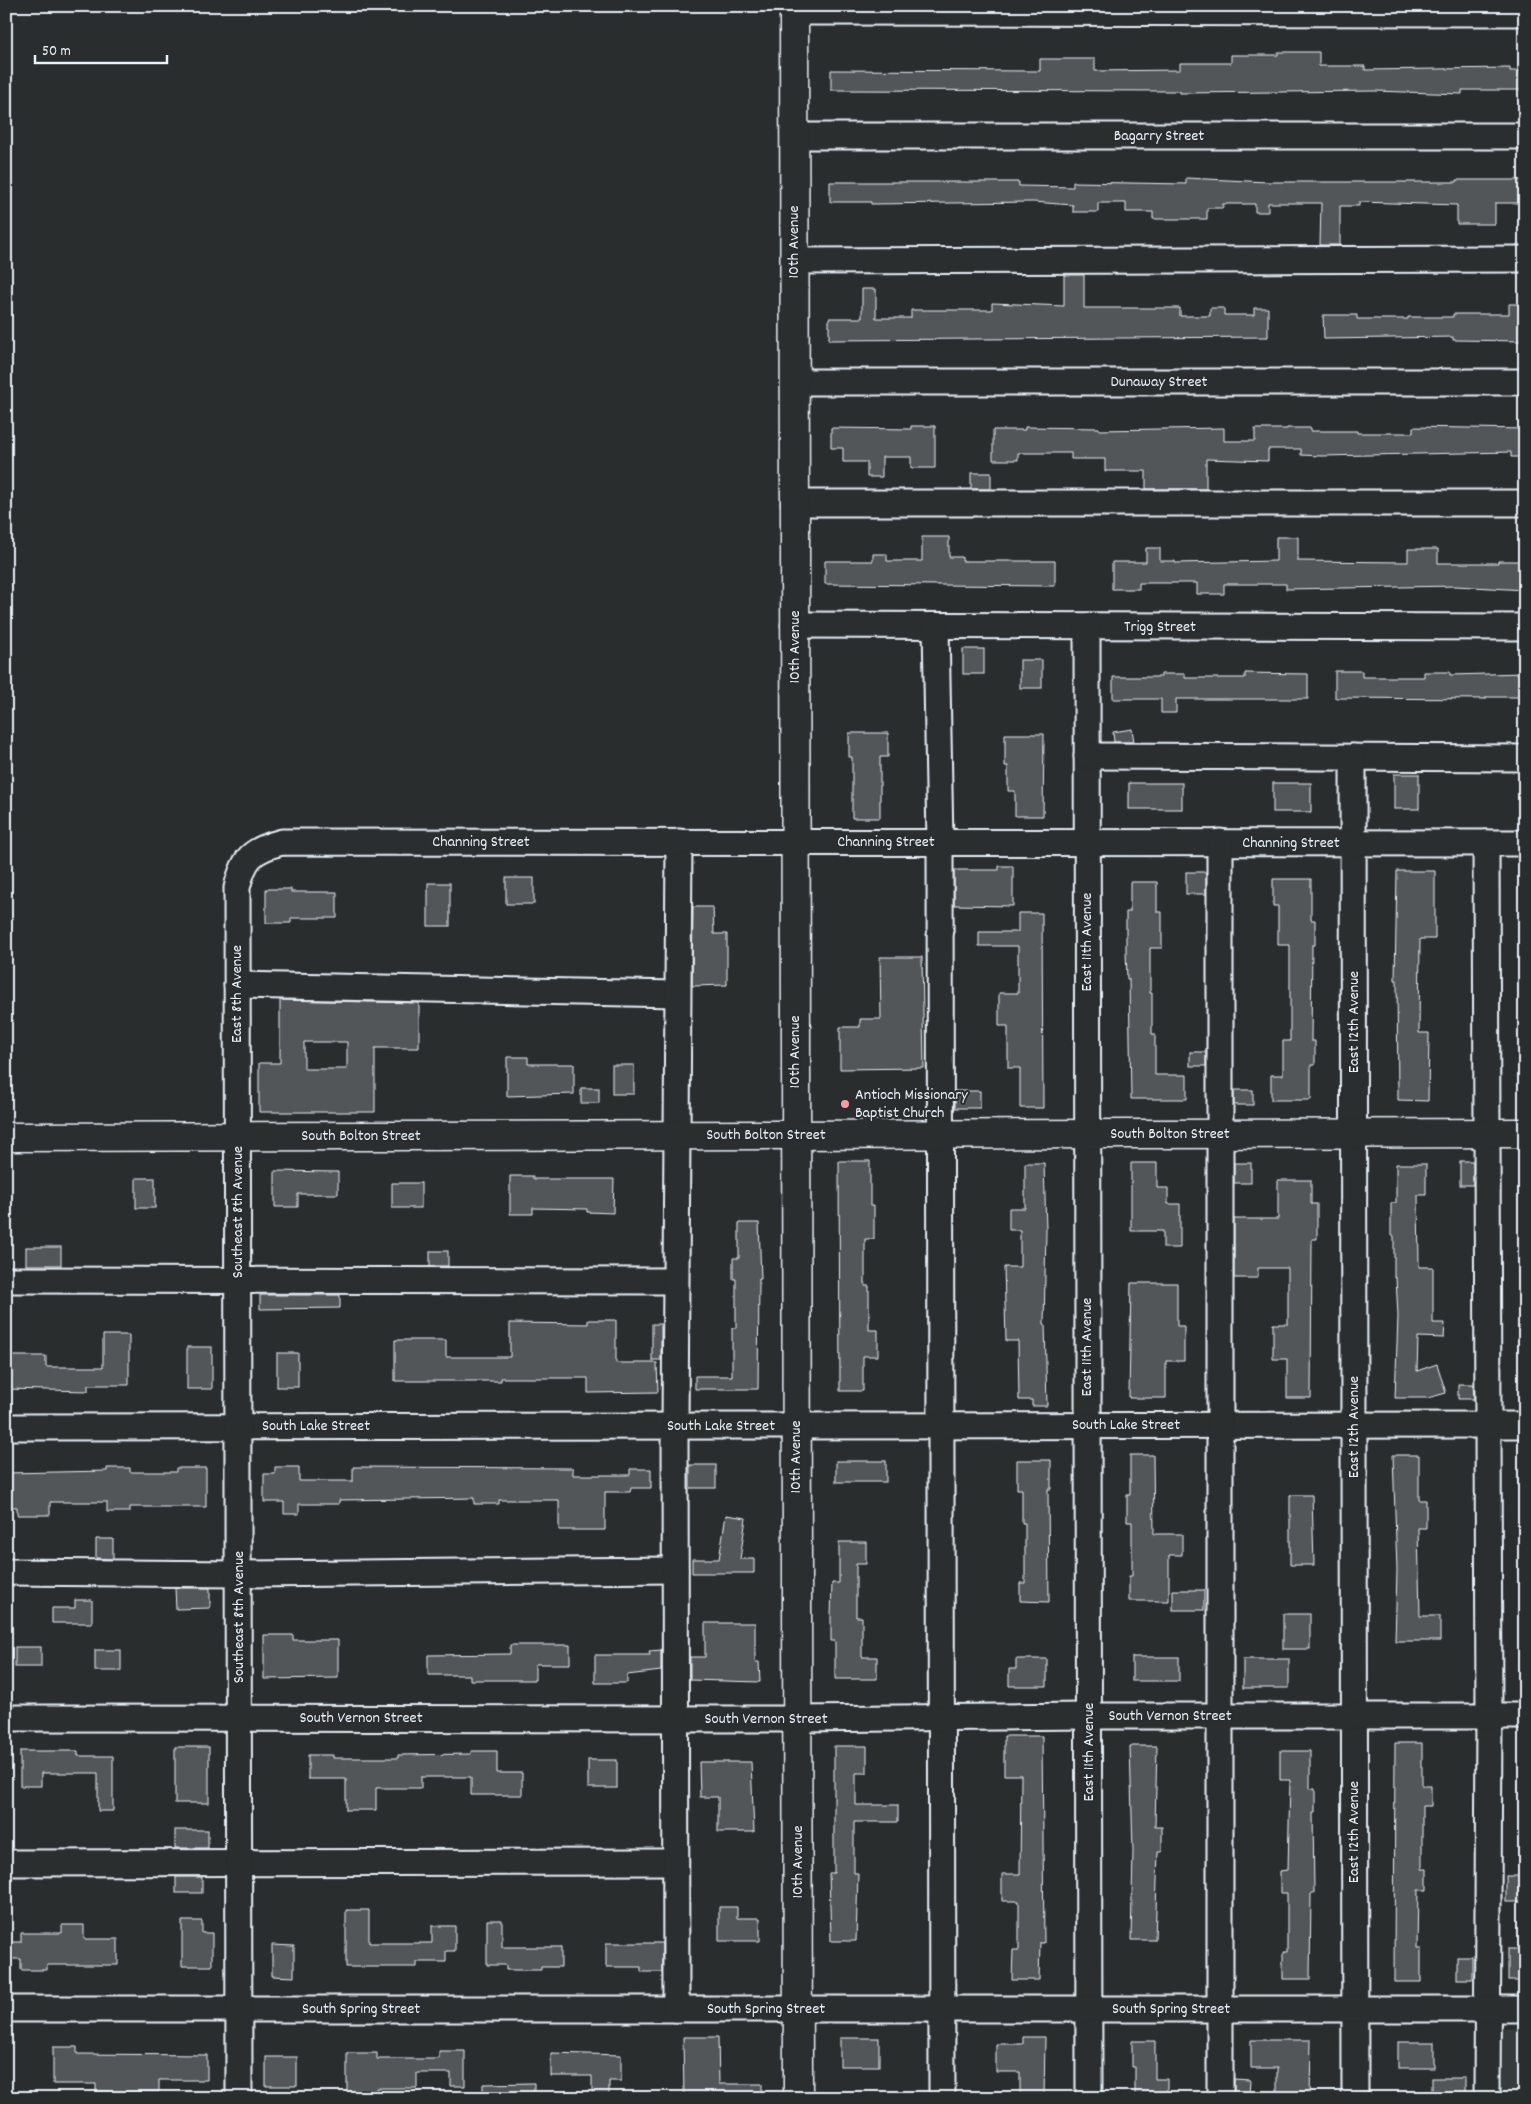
<svg xmlns="http://www.w3.org/2000/svg" width="1531" height="2104" viewBox="0 0 1531 2104" font-family="Dekko,sans-serif">
<style>
.built{fill:#363a3b}
.building{fill:#535759;stroke:#e8f1f8;fill-rule:evenodd}
.lines{fill:none;stroke-linecap:round;stroke-linejoin:round}
.minor-casing{stroke:#e8f1f8;stroke-width:29}
.major-casing{stroke:#e8f1f8;stroke-width:31}
.minor{stroke:#2a2d2e;stroke-width:25}
.major{stroke:#2a2d2e;stroke-width:28}
.poi-dot{fill:#ff9aa2;stroke:#2a2d2e;stroke-width:2}
.labels{text-anchor:middle;dominant-baseline:central;stroke-width:4;stroke-linejoin:round;paint-order:stroke}
.street-label{font-size:16px;fill:#e8f1f8;stroke:#2a2d2e}
.poi-label{font-size:16px;fill:#e8f1f8;stroke:#2a2d2e;text-anchor:start}
</style>
<rect width="100%" height="100%" fill="#2a2d2e"/>
<filter id="ink" filterUnits="userSpaceOnUse"><feTurbulence type="fractalNoise" baseFrequency=".02" numOctaves="2"/><feDisplacementMap in="SourceGraphic" scale="10" xChannelSelector="R" yChannelSelector="G"/><feConvolveMatrix kernelMatrix="1 2 1 2 8 2 1 2 1" color-interpolation-filters="sRGB"/></filter>
<g filter="url(#ink)">
<rect class="built" x="1496" y="2029" width="29" height="69"/>
<g class="building">
<path d="M1278 52H1319V66H1365V70L1510 68V71H1525V90H1462V94L1375 91 1180 93V91L831 90V70L1040 71V59H1095V71L1180 70V63H1231V55H1278Z"/>
<path d="M1186 178 1268 182H1457V180H1525V203H1495V224H1457V205L1359 202V206H1340V245H1320L1321 203H1268V212H1255V204H1223V208H1207V219H1153V212H1126V203H1098V212H1073V205L1033 202 871 204V202H830V182H1019V186L1073 187V182L1186 184Z"/>
<path d="M1064 275H1084V308H1180V316H1210V308H1224V315H1254V308H1268V337L829 340V318H862V289H876V318H911V310H992V303L1064 306Z"/>
<path d="M1509 304H1525V341L1453 340V337L1324 339 1323 315H1357V319H1408V317H1453V314H1509Z"/>
<path d="M911 426H935V468H911V457H882V477H867V462H843V448H831V428L911 429Z"/>
<path d="M1025 427 1099 428V430L1224 428V441H1255V429H1287V428H1311V431H1357V433H1413V427L1525 429V457H1511V452L1321 456 1301 455V449H1268V461L1206 459V489H1146V471H1105V459H1071V453H1018V460H993V430H1025Z"/>
<rect x="971" y="473" width="20" height="16"/>
<path d="M922 537H949V557H962V561H1055V586L825 584V561H873V554H887V561H922Z"/>
<path d="M1276 537H1298V561L1408 562V549H1438V563H1498V561H1525V590L1456 586 1286 589V584H1224V594H1197V583H1139V589H1112V562H1146V548H1160V561H1175V563L1276 561Z"/>
<rect x="963" y="649" width="21" height="25"/>
<rect x="1020" y="660" width="22" height="28"/>
<path d="M1335 671H1362V677H1424V672H1450V675L1525 673V697H1486V699L1335 698Z"/>
<path d="M1245 673 1308 674V699H1176V713H1161V699H1113V677H1161V674H1185V678H1245Z"/>
<path d="M1132 729 1134 742H1114L1113 732Z"/>
<path d="M849 733H888V757H880V818H852V757H849Z"/>
<path d="M1005 734H1044L1043 816H1015V791H1008V766H1005Z"/>
<rect x="1394" y="774" width="25" height="35"/>
<rect x="1129" y="783" width="53" height="26"/>
<rect x="1273" y="783" width="38" height="29"/>
<path d="M999 866H1013V906L954 905V870H999Z"/>
<path d="M1397 871H1435V939H1420L1419 1033H1429L1428 1101 1398 1100 1397 980H1395Z"/>
<rect x="1186" y="872" width="20" height="22"/>
<rect x="506" y="878" width="28" height="26"/>
<path d="M1273 879H1311V920H1315V945H1312L1311 1041H1315V1065H1311V1100H1271V1075H1283V1041H1290V945H1278V906H1273Z"/>
<path d="M1130 882H1157V912H1162V948H1150V993H1152V1034H1155V1075H1187V1099H1131L1129 979H1127L1126 951V912H1130Z"/>
<rect x="428" y="883" width="22" height="43"/>
<path d="M266 889H291V892H337V918H291V923H266Z"/>
<path d="M693 907H713L714 934H727V985L692 986Z"/>
<path d="M1018 913H1042L1043 1108H1020V1068H1008V1026H999V993H1018V946H979V932H1018Z"/>
<path d="M880 957H922L924 1068 840 1069V1027H860V1019H881Z"/>
<path d="M280 1000 419 1003V1048H375V1112H259V1063H280ZM304 1042H347V1069H304Z"/>
<rect x="1190" y="1052" width="16" height="14"/>
<path d="M507 1057H528V1064H574V1094L507 1096Z"/>
<rect x="612" y="1065" width="22" height="29"/>
<rect x="581" y="1088" width="18" height="15"/>
<rect x="1234" y="1090" width="19" height="15"/>
<rect x="955" y="1091" width="25" height="17"/>
<path d="M839 1161H870V1206H874V1239H865V1286H869V1330H878V1356H863V1391H840Z"/>
<rect x="1460" y="1161" width="13" height="24"/>
<path d="M1025 1163H1044L1046 1230 1044 1324H1045L1047 1406H1032V1400H1019L1018 1341H1006L1004 1267H1020V1230H1009V1208H1025Z"/>
<path d="M1131 1163H1157V1188H1168V1204H1180V1248H1163V1231H1131Z"/>
<rect x="1234" y="1163" width="17" height="20"/>
<path d="M1396 1164H1426V1195H1418L1419 1267H1433V1323H1445L1444 1338 1418 1337 1417 1371 1437 1364 1446 1393 1428 1398H1395L1398 1316 1396 1278H1394V1236H1391V1203H1396Z"/>
<path d="M275 1171 338 1172V1194H298V1207H275Z"/>
<path d="M510 1176H533V1179H614L613 1213 587 1212V1209L533 1208V1214H510Z"/>
<rect x="136" y="1178" width="19" height="30"/>
<path d="M1278 1180H1311V1204H1317V1239H1312L1311 1398H1287V1359H1273V1324H1288V1268H1258V1278H1234V1219H1278Z"/>
<rect x="392" y="1183" width="29" height="25"/>
<path d="M739 1223H759L761 1279H759L758 1389H695V1376H732V1328H736V1279H733V1258H739Z"/>
<rect x="26" y="1247" width="35" height="18"/>
<rect x="430" y="1251" width="18" height="15"/>
<path d="M1131 1283H1177V1326H1184V1361H1166V1398H1129Z"/>
<path d="M260 1295H340V1308L260 1309Z"/>
<path d="M588 1320H616V1363H657L658 1392 588 1393V1378H501V1381H395V1340H446V1357H510V1323L588 1324Z"/>
<rect x="652" y="1324" width="9" height="36"/>
<path d="M103 1335H129V1385H88V1391L6 1389V1356H46V1367H103Z"/>
<rect x="187" y="1347" width="25" height="42"/>
<rect x="277" y="1353" width="21" height="34"/>
<path d="M1458 1384H1473L1474 1399H1458Z"/>
<path d="M1130 1455H1153L1154 1534H1182V1555H1169V1601H1129V1576H1132V1522H1127V1495H1130Z"/>
<path d="M1393 1455H1419V1500H1426V1528H1418L1420 1616H1440V1641H1395L1397 1570Z"/>
<path d="M1017 1460H1051V1489H1048L1049 1602 1020 1601V1583H1025V1523H1022V1489H1017Z"/>
<rect x="836" y="1461" width="50" height="21"/>
<rect x="690" y="1465" width="26" height="23"/>
<path d="M275 1467H299V1481H353V1467L573 1468V1475H630V1469H651V1488H631L630 1492H605V1530H559V1500H499V1504H474V1498L339 1500V1504H299V1514H284V1502H264V1474H275Z"/>
<path d="M107 1468H130V1472H176V1468H206V1507H130V1512H107V1502H50V1515H17V1507H6V1473L107 1471Z"/>
<path d="M1290 1495H1312L1314 1565H1290Z"/>
<path d="M726 1515 746 1518 740 1559H754V1573H692V1559H719Z"/>
<path d="M96 1539H113V1559L96 1558Z"/>
<path d="M839 1542H866V1564H856V1617H862V1657H877V1679H835V1641H831V1617L832 1583H839Z"/>
<path d="M175 1588H210V1608L176 1609Z"/>
<rect x="1173" y="1590" width="31" height="20"/>
<path d="M75 1600H92V1623H52V1608H75Z"/>
<rect x="1283" y="1614" width="27" height="35"/>
<path d="M705 1623H755V1662H759L760 1682 690 1680V1657H705Z"/>
<path d="M264 1635H293V1640H338V1678L264 1679Z"/>
<path d="M510 1645H570V1664H535V1680H470V1675H428V1655L510 1654Z"/>
<rect x="15" y="1647" width="26" height="20"/>
<rect x="95" y="1650" width="26" height="21"/>
<path d="M661 1650V1671L627 1675V1683H595V1655H650L649 1651Z"/>
<rect x="1132" y="1657" width="47" height="24"/>
<path d="M1016 1659H1047V1686H1009V1669H1016Z"/>
<rect x="1243" y="1659" width="46" height="29"/>
<path d="M1004 1736H1042L1044 1943H1040L1039 1980H1012L1013 1950H1019V1901H1002V1874H1020L1021 1775H1004Z"/>
<path d="M1395 1743H1422V1786H1431V1806H1422V1869H1427V1890H1418L1417 1948H1421V1982H1394Z"/>
<path d="M834 1746H867V1773H856V1805H898V1822H854V1873H858L856 1941H831L829 1873H834Z"/>
<path d="M1130 1746H1157L1155 1827H1162V1852H1158L1155 1940H1131L1133 1852Z"/>
<rect x="175" y="1747" width="34" height="56"/>
<path d="M20 1751H78V1756H113V1811H98V1773H41V1786H20Z"/>
<path d="M471 1751H497V1773H522V1795H471V1777H421V1788H376V1810H346V1779H308V1755H333V1758H398V1755L471 1754Z"/>
<path d="M1280 1751H1310V1789H1315V1813H1313L1314 1893H1311L1310 1979H1283V1952H1287V1893H1280V1871L1288 1870 1290 1780H1280Z"/>
<rect x="588" y="1760" width="29" height="28"/>
<path d="M699 1762H751L754 1832H718V1797H700Z"/>
<rect x="175" y="1830" width="33" height="18"/>
<rect x="1506" y="1876" width="19" height="26"/>
<rect x="176" y="1877" width="26" height="16"/>
<path d="M719 1907H737V1918H760V1941H719Z"/>
<path d="M346 1910H369V1943H432V1926H455V1951H446V1962H417V1967H346Z"/>
<path d="M487 1920H502V1947H561V1967H541V1970H506V1965H487Z"/>
<path d="M182 1921H202V1933H212V1966H182Z"/>
<path d="M62 1925H84V1939H118V1965H47V1970H21V1959H6V1942H21V1933H62Z"/>
<path d="M606 1943H662V1972H641V1967H606Z"/>
<path d="M272 1945 294 1946V1977L272 1976Z"/>
<rect x="1508" y="1949" width="17" height="32"/>
<rect x="1457" y="1957" width="15" height="22"/>
<path d="M683 2037H718L719 2084H762V2098H684Z"/>
<path d="M1023 2037H1045L1044 2098H1020V2072H996V2044H1023Z"/>
<rect x="840" y="2038" width="39" height="28"/>
<path d="M1251 2040H1311L1310 2098H1277V2068H1251Z"/>
<path d="M1132 2041H1155V2079H1167V2098H1135V2067H1132Z"/>
<rect x="1398" y="2042" width="36" height="26"/>
<path d="M53 2047H77V2054L207 2055V2080H159V2092L96 2091V2084H53Z"/>
<path d="M439 2051H465V2086H451V2073H417V2088H377V2098H347V2053H377V2059H439Z"/>
<path d="M551 2053 621 2055V2081H609V2096H592V2076H551Z"/>
<rect x="266" y="2057" width="31" height="29"/>
<rect x="1432" y="2078" width="33" height="20"/>
<path d="M1234 2079 1250 2080 1249 2097H1234Z"/>
<path d="M534 2083V2098H483V2084Z"/>
</g>
<g class="lines">
<defs>
<g id="minor">
<path d="M794 12 1525 13"/>
<path d="M794 136H1525"/>
<path d="M794 261 1525 259"/>
<path d="M794 382H1525"/>
<path d="M794 503H1525"/>
<path d="M794 625 1525 627"/>
<path d="M936 626 940 842 942 2098"/>
<path d="M1087 627 1089 2098"/>
<path d="M1087 756 1525 758"/>
<path d="M1353 757 1355 2098"/>
<path d="M1486 843 1489 1716 1487 2098"/>
<path d="M237 985 677 994"/>
<path d="M6 1280 675 1281"/>
<path d="M6 1427 1525 1425"/>
<path d="M6 1572 239 1574 675 1570"/>
<path d="M6 1718 797 1719 1089 1716H1525"/>
<path d="M6 1863 675 1862"/>
<path d="M6 2009H1525"/>
<path d="M676 2009 675 1426 679 842"/>
<path d="M239 2098 237 888C244 858 251 850 282 842L1525 843"/>
<path d="M1220 2098V842"/>
</g>
<g id="major">
<path d="M794 6 798 2098"/>
<path d="M6 1137 1525 1133"/>
</g>
</defs>
<use href="#minor" class="minor-casing"/>
<use href="#major" class="major-casing"/>
<use href="#minor" class="minor"/>
<use href="#major" class="major"/>
</g>
</g>
<circle class="poi-dot" cx="845" cy="1104" r="5"/>
<g class="labels">
<g class="street-label">
<text x="1159" y="136">Bagarry Street</text>
<text transform="translate(794 242) rotate(-90)">10th Avenue</text>
<text x="1159" y="382">Dunaway Street</text>
<text x="1160" y="627">Trigg Street</text>
<text transform="translate(795 647) rotate(-90)">10th Avenue</text>
<text x="481" y="842">Channing Street</text>
<text x="886" y="842">Channing Street</text>
<text x="1291" y="843">Channing Street</text>
<text transform="translate(1087 942) rotate(-90)">East 11th Avenue</text>
<text transform="translate(237 994) rotate(-90)">East 8th Avenue</text>
<text transform="translate(1354 1022) rotate(-90)">East 12th Avenue</text>
<text transform="translate(795 1052) rotate(-90)">10th Avenue</text>
<text x="1170" y="1134">South Bolton Street</text>
<text x="766" y="1135">South Bolton Street</text>
<text x="361" y="1136">South Bolton Street</text>
<text transform="translate(238 1212) rotate(-90)">Southeast 8th Avenue</text>
<text transform="translate(1087 1347) rotate(-90)">East 11th Avenue</text>
<text x="1126" y="1425">South Lake Street</text>
<text x="316" y="1426">South Lake Street</text>
<text x="721" y="1426">South Lake Street</text>
<text transform="translate(1354 1427) rotate(-90)">East 12th Avenue</text>
<text transform="translate(796 1457) rotate(-90)">10th Avenue</text>
<text transform="translate(239 1617) rotate(-90)">Southeast 8th Avenue</text>
<text x="1170" y="1716">South Vernon Street</text>
<text x="361" y="1718">South Vernon Street</text>
<text x="766" y="1719">South Vernon Street</text>
<text transform="translate(1089 1752) rotate(-90)">East 11th Avenue</text>
<text transform="translate(1354 1832) rotate(-90)">East 12th Avenue</text>
<text transform="translate(798 1862) rotate(-90)">10th Avenue</text>
<text x="361" y="2009">South Spring Street</text>
<text x="766" y="2009">South Spring Street</text>
<text x="1171" y="2009">South Spring Street</text>
</g>
<g class="poi-label">
<text x="855" y="1095">Antioch Missionary<tspan x="855" dy="18">Baptist Church</tspan></text>
</g>
</g>
<rect width="1531" height="2104" fill="none" stroke="#2a2d2e" stroke-width="25"/>
<rect x="12" y="12" width="1506" height="2079" fill="none" stroke="#e8f1f8" stroke-width="2" filter="url(#ink)"/>
<path d="M35 55v8h132v-8" fill="none" stroke="#e8f1f8" stroke-width="2.5"/>
<text x="42" y="55" font-size="15" fill="#e8f1f8" stroke="#2a2d2e" stroke-width="4" paint-order="stroke">50 m</text>
</svg>
